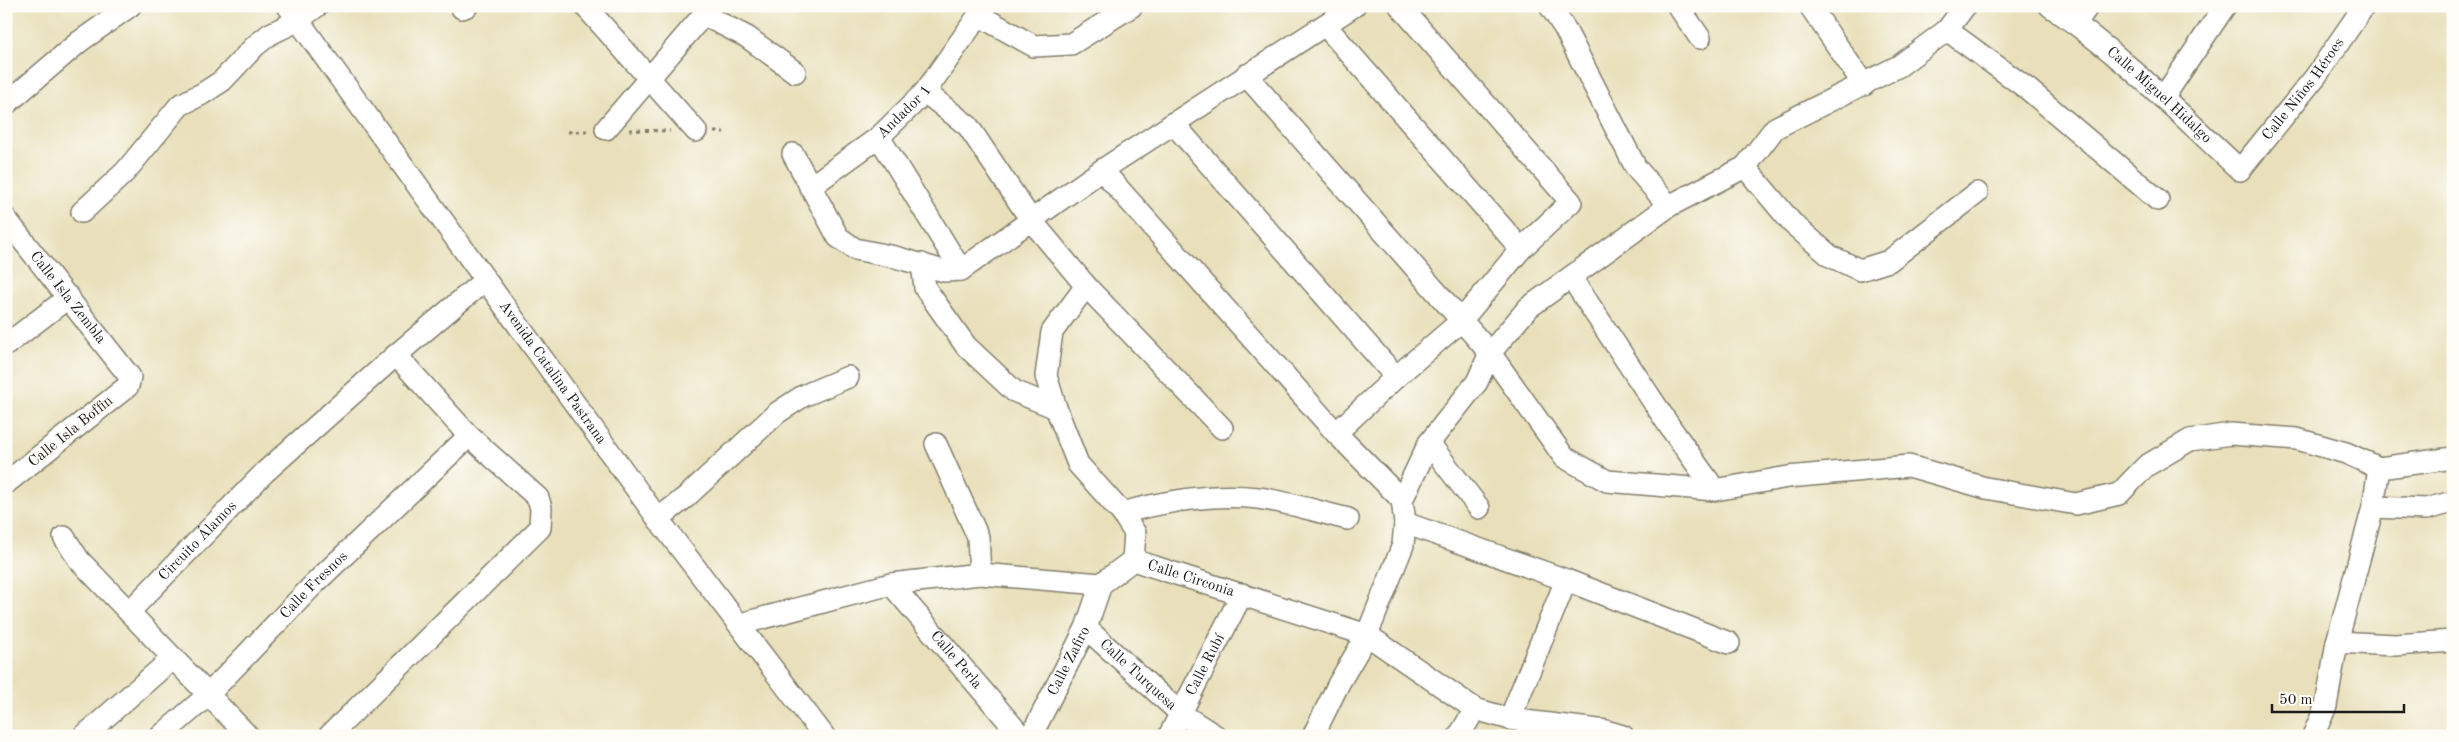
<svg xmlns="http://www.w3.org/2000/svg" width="2459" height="742" viewBox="0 0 2459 742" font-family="'Old Standard TT',serif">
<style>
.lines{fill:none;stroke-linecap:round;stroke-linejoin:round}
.minor-casing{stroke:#827e6c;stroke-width:24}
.path{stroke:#827e6c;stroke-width:3;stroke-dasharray:4 4;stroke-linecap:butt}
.minor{stroke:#fff;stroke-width:21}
.labels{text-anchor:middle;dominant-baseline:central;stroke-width:4;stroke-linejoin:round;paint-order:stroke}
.street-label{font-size:15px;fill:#1c1c1c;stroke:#fdfcf7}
</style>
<rect width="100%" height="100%" fill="#fdfcf7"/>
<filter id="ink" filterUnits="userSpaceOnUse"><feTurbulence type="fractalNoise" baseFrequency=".02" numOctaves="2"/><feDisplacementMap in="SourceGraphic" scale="10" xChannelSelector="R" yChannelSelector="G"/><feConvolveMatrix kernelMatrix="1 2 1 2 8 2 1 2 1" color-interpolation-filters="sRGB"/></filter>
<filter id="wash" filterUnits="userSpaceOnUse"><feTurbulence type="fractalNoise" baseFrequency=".0096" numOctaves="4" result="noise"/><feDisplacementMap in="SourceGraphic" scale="20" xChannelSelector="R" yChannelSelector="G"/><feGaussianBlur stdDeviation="1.12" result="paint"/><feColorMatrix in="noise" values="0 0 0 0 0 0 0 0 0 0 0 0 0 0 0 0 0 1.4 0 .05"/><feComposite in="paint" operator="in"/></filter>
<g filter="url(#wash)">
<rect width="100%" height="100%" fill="#e9e0bb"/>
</g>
<g filter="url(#ink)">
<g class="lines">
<defs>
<g id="minor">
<path id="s1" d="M288 6 658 519 824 736"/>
<path d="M585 6 696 131"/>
<path d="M1550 6 1565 29 1636 168 1669 206"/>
<path d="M1678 6 1700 38"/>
<path d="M1810 6 1864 85"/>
<path id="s2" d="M2050 6C2119 52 2179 113 2240 170L2316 76 2364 6"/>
<path d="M462 8 467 6"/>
<path d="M704 15 747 37 795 72"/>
<path d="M980 16 1034 46 1071 44 1132 6"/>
<path d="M2076 23 2088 6"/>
<path d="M1325 25 1521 249"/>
<path d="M1947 30 2029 90 2158 200"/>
<path d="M1246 75 1490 353 1564 457 1607 481 1715 490 1788 477 1909 466 1986 488 2076 504 2119 494 2146 466 2190 440 2231 434 2297 439 2346 453 2379 468 2453 458"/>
<path d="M925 92 968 126 1031 220 1086 286 1222 428"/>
<path d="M2163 98 2225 6"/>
<path d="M6 104 79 42 130 6"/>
<path d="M1173 123 1396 377"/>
<path d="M606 129 711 6"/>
<path d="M879 137 961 270"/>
<path d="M793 154 838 237 855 249 895 257 944 271 961 270 1102 170 1354 6"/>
<path d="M1745 167 1792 223 1830 256 1860 270 1889 261 1977 193"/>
<path d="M1102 170 1336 433 1402 500"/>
<path id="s3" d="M810 187 879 137 925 92 985 6"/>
<path d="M82 212 125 172 180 105 202 94 222 81 255 46 270 34 297 21 317 6"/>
<path id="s4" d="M6 219 130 377 128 386 6 483"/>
<path d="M922 264 925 288 966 346 1014 391 1056 408"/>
<path d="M1571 277 1670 427 1715 490"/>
<path d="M1086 286 1052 332 1046 376 1056 408 1078 464 1122 513 1135 533 1133 560"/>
<path d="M6 345 69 297"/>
<path d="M1336 433 1396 377 1460 322 1521 249 1571 202 1400 6"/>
<path d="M1429 443 1479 508"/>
<path d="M936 444 978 537 980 574"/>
<path d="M2373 507 2426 509 2453 502"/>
<path d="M1122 513C1166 501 1212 493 1258 498 1288 502 1319 512 1348 519"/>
<path d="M658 519 686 497 777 413 803 396 848 377"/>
<path d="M1405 523 1566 580 1729 643"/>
<path d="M64 537 79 560 248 736"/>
<path id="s5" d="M891 584 1021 736"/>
<path id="s6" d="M129 612 265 472 396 355 485 280"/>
<path id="s7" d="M740 624 891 584 980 574 1101 584 1133 560 1367 635 1475 709 1510 719 1606 731 1623 736"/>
<path id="s8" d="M1086 628 1180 713 1216 736"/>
<path d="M2337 642 2395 645 2453 641"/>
<path d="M1510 719 1566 580"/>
<path d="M84 736 173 658"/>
<path id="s9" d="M161 736 207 696 314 584 469 436"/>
<path d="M329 736 540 528 541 508 538 498 469 436 396 355"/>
<path id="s10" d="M1031 736 1086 628 1101 584"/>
<path id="s11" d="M1169 736 1242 594"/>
<path d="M1313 736 1339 683 1367 635 1403 545 1405 523 1402 500 1429 443 1477 382 1490 353 1528 308 1669 206 1745 167 1775 128 1899 66 1947 30 1965 6"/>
<path d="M1459 736 1475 709"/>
<path d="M2313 736 2326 706 2337 642 2373 507 2379 468"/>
</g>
</defs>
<use href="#minor" class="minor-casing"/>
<g class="path">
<path d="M629 130 670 131"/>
<path d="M568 132 587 131"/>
<path d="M714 132H724"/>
</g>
<use href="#minor" class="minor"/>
</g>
</g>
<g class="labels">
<g class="street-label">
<text stroke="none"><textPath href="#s2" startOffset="354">Calle Niños Héroes</textPath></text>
<text stroke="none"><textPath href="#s2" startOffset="141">Calle Miguel Hidalgo</textPath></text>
<text stroke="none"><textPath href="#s3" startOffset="121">Andador 1</textPath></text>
<text stroke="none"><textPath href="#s4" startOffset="100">Calle Isla Zembla</textPath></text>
<text stroke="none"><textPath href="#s1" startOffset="452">Avenida Catalina Pastrana</textPath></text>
<text transform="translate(71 432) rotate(-39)">Calle Isla Boffin</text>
<text stroke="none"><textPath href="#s6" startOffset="99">Circuito Álamos</textPath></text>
<text stroke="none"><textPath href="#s7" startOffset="468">Calle Circonia</textPath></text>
<text stroke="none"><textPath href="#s9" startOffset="215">Calle Fresnos</textPath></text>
<text stroke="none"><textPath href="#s5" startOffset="100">Calle Perla</textPath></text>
<text stroke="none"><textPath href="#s10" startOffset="84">Calle Zafiro</textPath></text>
<text stroke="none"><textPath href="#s11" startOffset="80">Calle Rubí</textPath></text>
<text stroke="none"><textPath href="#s8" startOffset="70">Calle Turquesa</textPath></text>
</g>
</g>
<rect width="2459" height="742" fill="none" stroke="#fdfcf7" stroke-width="25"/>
<path d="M2272 704v8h132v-8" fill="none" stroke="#1c1c1c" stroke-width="2.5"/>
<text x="2279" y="704" font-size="15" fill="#1c1c1c" stroke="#fdfcf7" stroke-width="4" paint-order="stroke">50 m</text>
</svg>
